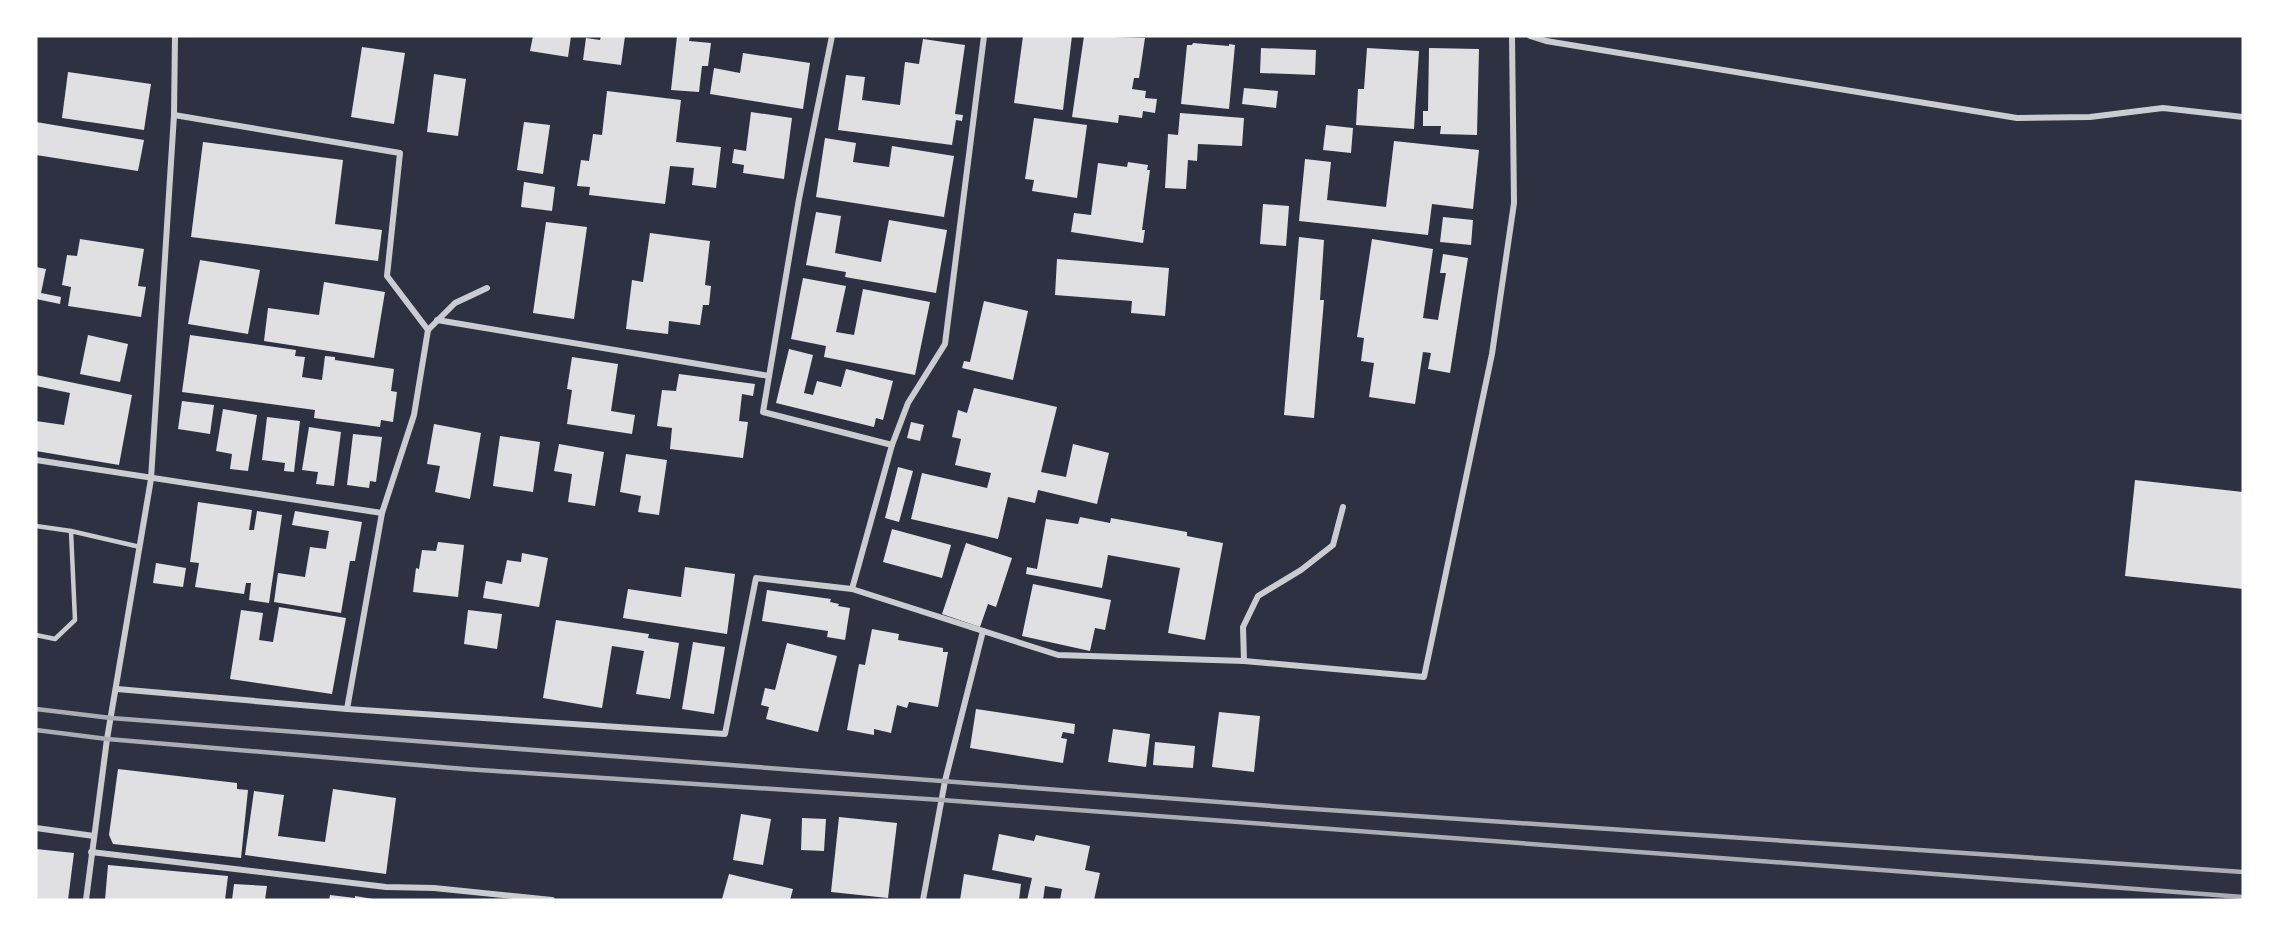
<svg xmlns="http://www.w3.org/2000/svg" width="2279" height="936" viewBox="0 0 2279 936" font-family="Signika,sans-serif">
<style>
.building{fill:#e0e0e3}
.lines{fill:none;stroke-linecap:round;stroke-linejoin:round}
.service{stroke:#caccd0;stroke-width:4.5}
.minor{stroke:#caccd0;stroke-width:6}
.rail{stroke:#abadb3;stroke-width:4.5}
</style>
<rect width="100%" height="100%" fill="#2d3142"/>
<g class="building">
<path d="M533 36H571L568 57 530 51Z"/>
<path d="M601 36H625L621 65 583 60 586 38 600 40Z"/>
<path d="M677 36H690L689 41 711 43 708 66H702L699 92 671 90Z"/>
<path d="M1023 36H1072L1063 110 1014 103Z"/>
<path d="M1084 36 1145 38 1139 78H1134L1132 89 1146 91 1145 98 1157 99 1155 113 1143 111 1142 118 1119 115 1118 123 1072 117Z"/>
<path d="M923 39 965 45 955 114 963 115 962 121 956 120 952 145 838 130 846 75 865 77 862 100 900 105 905 62 919 64Z"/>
<path d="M1193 43 1229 46V44L1235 45 1229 109 1181 104 1187 45H1192Z"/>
<path d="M362 47 405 53 394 124 351 117Z"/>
<path d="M1261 48 1316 50 1315 75 1260 73Z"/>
<path d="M1367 48 1419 51 1414 129 1356 125 1358 89H1364Z"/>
<path d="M1429 48 1479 49 1477 135 1440 134 1441 126H1423V111H1428Z"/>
<path d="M743 53 810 63 803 109 710 94 714 68 740 73Z"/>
<path d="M68 72 151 84 144 130 62 118Z"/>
<path d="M434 74 466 79 458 136 427 132Z"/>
<path d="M1244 88 1278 91 1276 108 1242 104Z"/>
<path d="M607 91 681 100 676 142 721 147 716 188 692 185 694 168 670 166 665 204 589 195 590 187 577 186 581 160 589 161 593 134 602 135Z"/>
<path d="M751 112 792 118 784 179 743 173 744 165 732 163 734 149 746 151Z"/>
<path d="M1180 113 1244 118 1242 146 1198 144 1197 161 1188 160 1186 189 1165 188 1168 134 1178 135Z"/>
<path d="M1034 118 1087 125 1077 198 1032 191 1034 180 1025 179Z"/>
<path d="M36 122 144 140 138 171 36 155Z"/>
<path d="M524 122 550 125 543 174 517 170Z"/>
<path d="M1326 125 1353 128 1351 153 1323 150Z"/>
<path d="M825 138 856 143 853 162 889 167 892 146 954 156 944 217 816 197Z"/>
<path d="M1394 141 1479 150 1473 209 1432 204 1428 235 1299 221 1305 159 1331 162 1327 200 1386 207Z"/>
<path d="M203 142 343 160 335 224 382 230 378 261 191 237Z"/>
<path d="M1128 162 1148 165 1147 170H1150L1142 230H1145L1143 243 1071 232 1074 213 1091 215 1098 163 1127 167Z"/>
<path d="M524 182 555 187 552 211 521 207Z"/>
<path d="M1263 204 1289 206 1286 246 1260 244Z"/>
<path d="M816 212 841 216 835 253 881 262 889 220 947 230 936 293 845 277 846 272 806 265Z"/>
<path d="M1443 217 1473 220 1471 245 1440 242Z"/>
<path d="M546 222 587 227 574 319 533 313Z"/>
<path d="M650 233 710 241 705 285 711 286 709 305H703L700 325 669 321 668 334 626 329 632 280 643 282Z"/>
<path d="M1299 237 1324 240 1320 300H1324L1314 418 1284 415Z"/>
<path d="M80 239 144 249 138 286 146 287 141 317 68 306 71 287 62 285 67 255 77 256Z"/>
<path d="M1372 239 1433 249 1423 318 1438 320 1446 273H1440L1443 254 1468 258 1450 373 1428 369 1431 353 1423 352 1415 404 1369 397 1374 363 1361 361 1364 338 1357 337Z"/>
<path d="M1057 259 1169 268 1165 316 1131 313 1132 301 1055 295Z"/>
<path d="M200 260 260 270 248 334 188 324Z"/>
<path d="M36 267 46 269 41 293 61 297 60 304 36 299Z"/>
<path d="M803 278 846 286 836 332 854 335 863 289 930 302 915 375 824 357 826 346 791 339Z"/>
<path d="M324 282 385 292 374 358 264 341 268 308 319 315Z"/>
<path d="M984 301 1028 311 1013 380 962 368 964 361 970 362Z"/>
<path d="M88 335 128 344 120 382 80 374Z"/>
<path d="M190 335 296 350 295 356 305 357 302 377 322 380 325 356 335 357V360L394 369 391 391 397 392 393 422 381 420 380 427 314 418 315 410 182 392Z"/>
<path d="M789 349 813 355 804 393 813 395 817 381 841 387 846 369 893 381 883 420 876 418 874 427 776 403Z"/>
<path d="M572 357 618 364 611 411 635 415 632 434 567 424 572 390 567 389Z"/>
<path d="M679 374 755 384 753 396 742 394 739 421 748 422 743 458 670 449 672 428 657 426 662 390 676 391Z"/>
<path d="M36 375 132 395 119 465 36 451V421L64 425 70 393 36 386Z"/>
<path d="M974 388 1057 407 1041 472 1066 477 1073 444 1109 453 1097 504 1038 490 1035 503 1008 497 998 539 911 519 922 473 987 488 991 473 955 465 961 439 952 437 958 410 967 413Z"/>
<path d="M182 401 214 405 210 434 178 429Z"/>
<path d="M223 409 257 415 248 471 230 469 232 454 216 451Z"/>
<path d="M267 417 300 421 294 472 284 471 285 463 262 460Z"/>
<path d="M911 422 924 425 920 441 907 438Z"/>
<path d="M434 424 481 433 470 499 435 492 440 466 427 464Z"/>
<path d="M309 427 341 432 334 486 316 484 318 472 302 470Z"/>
<path d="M353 434 382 437 376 482 370 481 369 488 347 485Z"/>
<path d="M500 436 540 442 533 492 493 486Z"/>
<path d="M559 444 604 452 595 506 568 502 572 474 554 471Z"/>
<path d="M626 454 667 460 659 515 638 512 641 496 620 492Z"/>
<path d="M898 467 913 471 899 522 885 518Z"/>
<path d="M2135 480 2243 492V589L2125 576Z"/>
<path d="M198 502 252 510 249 530H254L257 511 282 515 269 603 249 600 251 583H246L244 594 195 587 199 563 190 562Z"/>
<path d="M295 511 362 522 355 561H350L341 613 274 602 278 573 305 577 310 547 326 549 329 531 292 525Z"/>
<path d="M1080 517 1110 523 1111 518 1187 532V536L1223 543 1205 640 1168 633 1180 568 1108 555 1102 588 1026 574 1027 567 1037 569 1046 519 1078 524Z"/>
<path d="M892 529 951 545 942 578 883 562Z"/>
<path d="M438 542 464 545 458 597 413 592 416 568 419 569 422 550 436 551Z"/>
<path d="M966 543 1012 558 996 607 988 604 980 627 942 614Z"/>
<path d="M522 553 548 558 539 607 483 598 486 581 502 584 507 560 521 562Z"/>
<path d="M156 563 186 568 183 587 153 583Z"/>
<path d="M685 567 735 574 727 634 623 618 628 589 681 597Z"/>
<path d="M1033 584 1111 600 1105 630 1095 628 1090 651 1022 636Z"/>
<path d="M767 590 831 599 830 602 839 604 838 606 850 608 845 640 827 637 828 631 762 621Z"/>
<path d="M279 607 346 618 332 694 230 679 241 610 263 613 259 640 273 642Z"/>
<path d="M468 610 502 614 497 649 464 644Z"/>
<path d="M556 620 649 634 648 638 679 643 670 699 636 694 644 651 612 646 602 708 543 698Z"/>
<path d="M872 629 899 634 898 640 943 648V652H948L938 707 909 702 907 708 897 705 891 733 874 729V735L847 730 859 664 865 665Z"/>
<path d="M693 642 725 647 714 714 682 709Z"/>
<path d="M787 643 837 656 818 732 766 719 769 707 761 705 765 688 775 690Z"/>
<path d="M976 709 1075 724 1074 734 1063 732 1061 738 1067 739 1063 763 970 748Z"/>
<path d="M1219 712 1260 716 1254 772 1212 767Z"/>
<path d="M1113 729 1150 734 1146 767 1108 762Z"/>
<path d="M1155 742 1195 746 1193 768 1153 765Z"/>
<path d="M118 769 237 783V789L248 790 241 858 113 844 109 835Z"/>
<path d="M333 789 396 798 386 874 245 855 254 791 284 795 278 836 325 842Z"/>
<path d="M741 814 771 819 763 865 733 860Z"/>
<path d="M839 817 897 823 888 898 831 892Z"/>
<path d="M802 818 826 819 824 851 801 850Z"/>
<path d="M999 834 1034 841 1036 835 1090 846 1085 870 1100 873 1094 900H1060L1062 889 1045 886 1043 900H1027L1032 878 992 870Z"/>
<path d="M36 849 74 853 68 900H36Z"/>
<path d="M108 865 228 876 225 900H105Z"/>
<path d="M729 874 793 889 790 900 722 899Z"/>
<path d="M964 874 1021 884 1019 900H960Z"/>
<path d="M234 884 267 886 265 900H232Z"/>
<path d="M330 895 355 898V896L379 900H329Z"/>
</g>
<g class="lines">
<g class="service">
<path d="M36 526 71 531 140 547"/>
<path d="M36 635 55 639 75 620 71 531"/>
</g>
<g class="minor">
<path d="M832 36 799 199 763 412 892 445"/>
<path d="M984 36 945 344 908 403 892 445 852 589 1058 655 1244 661 1243 627 1258 596 1301 570 1333 545 1343 507"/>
<path d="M1530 36 1546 41 2017 118 2090 117 2163 108 2243 117"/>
<path d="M174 115 400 153 387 276 428 330"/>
<path d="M437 320 769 376"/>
<path d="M36 460 382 513"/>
<path d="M1244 661 1424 677 1492 354 1514 203 1512 36"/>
<path d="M117 689 347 709 725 734 756 578 852 589"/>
<path d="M347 709 382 513 414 415 428 330 455 303 487 288"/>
<path d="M36 828 94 836"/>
<path d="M91 852 386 887 434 888 552 900"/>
<path d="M86 900 107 739 151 479 174 115 175 36"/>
<path d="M923 900 945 781 983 631"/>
</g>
<g class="rail">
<path d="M36 709 111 718 1284 807 2243 872"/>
<path d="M36 730 107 739 465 769 942 800 2243 897"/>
</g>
</g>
<rect width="2279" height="936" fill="none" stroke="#ffffff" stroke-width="75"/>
</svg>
